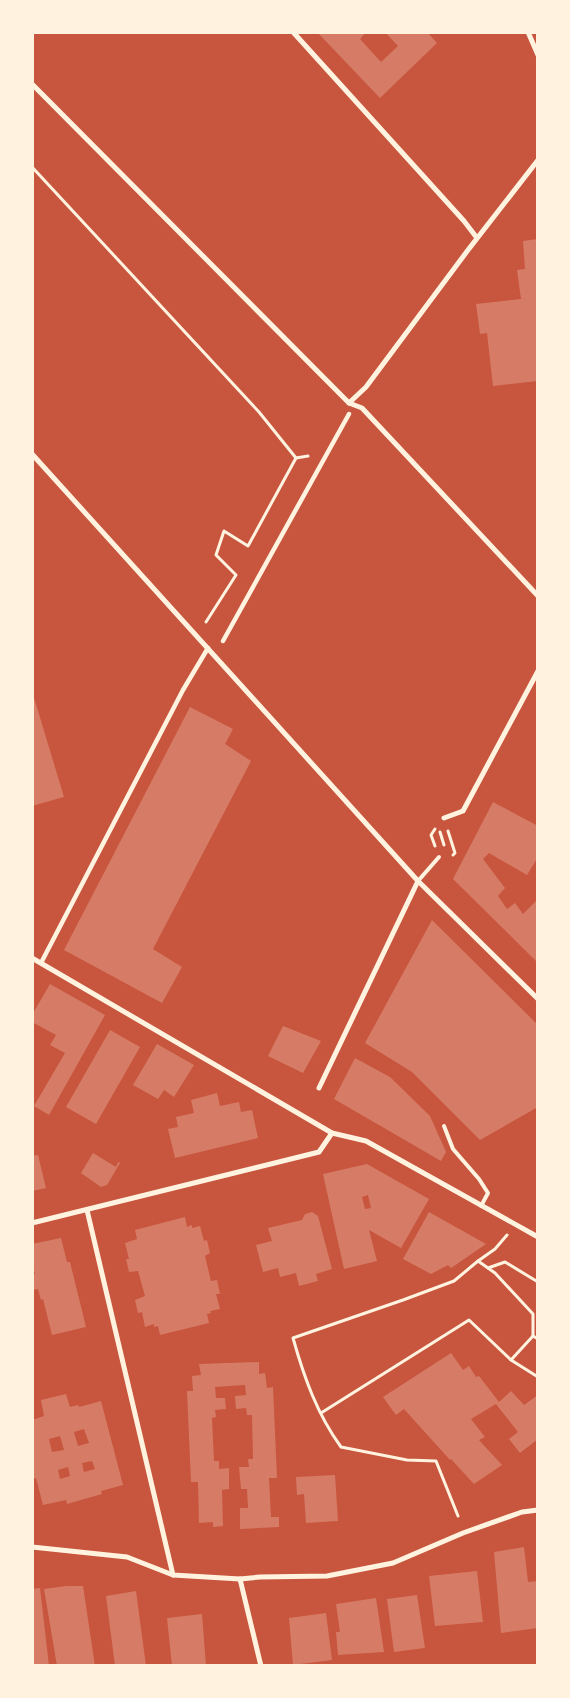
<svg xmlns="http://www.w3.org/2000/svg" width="570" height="1698" viewBox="0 0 570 1698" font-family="Manrope,sans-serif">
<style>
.building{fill:#d67c66;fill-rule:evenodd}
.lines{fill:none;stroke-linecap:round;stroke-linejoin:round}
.path{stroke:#fff3e0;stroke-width:3}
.service{stroke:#fff3e0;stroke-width:4}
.pedestrian{stroke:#fff3e0;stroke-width:4.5}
.minor{stroke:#fff3e0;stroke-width:5}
</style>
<rect width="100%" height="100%" fill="#c8553d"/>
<g class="building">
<path d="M317 32H366L360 39 381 62 398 46 385 32H427L437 43 380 98Z"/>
<path d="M538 239V381L493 386 487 333 480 334 476 304 521 299 517 270 525 269 523 241Z"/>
<path d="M32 691 64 797 32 806Z"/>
<path d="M190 707 233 729 225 744 251 761 153 949 182 967 162 1003 64 950Z"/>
<path d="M493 802 538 826V857L527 875 489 853 483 859 505 888 498 896 507 909 515 903 523 914 538 899V963L453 879Z"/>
<path d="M432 920 538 1025V1107L480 1140 412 1072 365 1043Z"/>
<path d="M50 984 105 1015 49 1115 34 1106 65 1053 50 1045 56 1035 32 1022V1015Z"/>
<path d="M283 1026 321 1041 303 1073 268 1056Z"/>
<path d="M110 1030 140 1047 96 1124 66 1107Z"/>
<path d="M157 1044 194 1065 174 1097 164 1090 158 1099 133 1085Z"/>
<path d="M355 1058 390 1077 430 1116 446 1152 441 1161 334 1099Z"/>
<path d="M217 1093 220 1106 239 1102 241 1112 252 1110 258 1138 175 1158 168 1129 178 1127 176 1117 194 1113 191 1100Z"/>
<path d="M93 1153 116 1167 118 1162 120 1163 107 1185 101 1187 81 1173Z"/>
<path d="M38 1155 46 1188 32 1191V1156Z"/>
<path d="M367 1164 429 1199 401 1248 369 1230 377 1261 344 1269 323 1174ZM368 1195 371 1208 365 1209 362 1197Z"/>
<path d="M312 1212 318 1216 332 1269 316 1274 318 1281 299 1286 296 1273 280 1277 278 1268 263 1272 256 1245 272 1241 268 1228 302 1220 305 1214Z"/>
<path d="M429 1212 486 1244 451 1268 448 1265 431 1274 403 1259Z"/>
<path d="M185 1217 187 1227 192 1225V1228L200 1226 204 1241 207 1240 210 1253 205 1256 211 1281 217 1280 220 1294H216L220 1309 210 1311 211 1313 207 1314 209 1323 160 1335 158 1326 154 1327V1324L145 1327 142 1312 138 1313 135 1300 145 1296 138 1271 129 1272 126 1259H129L125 1243 137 1239 135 1230Z"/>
<path d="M61 1238 67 1262H70L86 1327 52 1335 43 1299 41 1300 38 1289 32 1290V1275L35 1274 32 1264V1244Z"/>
<path d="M451 1353 463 1370 469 1366 476 1377 479 1376 499 1402 511 1391 524 1405 538 1395V1439L520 1453 509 1439 518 1432 496 1404 471 1419 485 1437 479 1440 502 1465 474 1484 451 1459 450 1460 404 1409 396 1415 383 1397Z"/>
<path d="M259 1362V1374L265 1373 267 1388 273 1387 277 1478H269L271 1517H279V1527L240 1529V1508H248L247 1489H241L239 1467H249L248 1459H253L252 1415H247L246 1408 236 1409 235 1396 246 1395 245 1385 215 1387 216 1398H225L226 1409 215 1410 216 1417 212 1418 214 1461H219V1469L229 1468V1489L222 1490 223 1526 213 1527V1522L199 1523 198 1482H191L187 1391H193L192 1376 201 1375 199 1364Z"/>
<path d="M66 1394 70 1407 78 1405 79 1407 101 1401 123 1485 101 1491 102 1494 67 1504 66 1500 43 1505 36 1478 32 1479V1420L44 1416 41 1400ZM84 1429 89 1443 78 1446 74 1432ZM60 1436 64 1450 52 1452 49 1439ZM92 1461 95 1469 84 1472 82 1463ZM68 1467 70 1476 60 1479 58 1470Z"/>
<path d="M335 1475 338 1521 306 1523 304 1494 297 1495 296 1477Z"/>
<path d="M524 1547 528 1582 538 1581V1628L501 1633 494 1552Z"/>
<path d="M477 1571 483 1622 435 1626 429 1576Z"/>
<path d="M66 1586H83L95 1666H57L44 1589Z"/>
<path d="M40 1588 49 1666H32V1589Z"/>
<path d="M136 1591 146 1666H115L106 1596Z"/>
<path d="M417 1595 425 1648 394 1652 387 1599Z"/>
<path d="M376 1598 384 1652 338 1655 336 1632H340L336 1604Z"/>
<path d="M326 1613 332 1660 293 1665 289 1618Z"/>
<path d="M202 1614 206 1666H172L167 1618Z"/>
</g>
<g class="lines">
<g class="path">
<path d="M32 167 259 412 296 458 308 456"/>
<path d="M206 622 236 575 216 555 224 531 248 546 296 458"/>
<path d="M435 829 431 835 435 846"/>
<path d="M448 831 455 853 453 855"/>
<path d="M440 832 444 845"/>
<path d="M478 1261 495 1273 533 1314V1336L538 1339"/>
<path d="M488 1268 505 1262 538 1282"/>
<path d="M511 1360 533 1336"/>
<path d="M321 1413 469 1320 511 1360 538 1377"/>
<path d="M458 1516 436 1461 407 1460 341 1447C317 1414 304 1377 293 1338L403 1300 454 1281 478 1261 495 1249 507 1235"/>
</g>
<g class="service">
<path d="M418 881 439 857"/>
<path d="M444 1126 453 1149 479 1179 488 1193 481 1206"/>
</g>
<g class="pedestrian">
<path d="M223 641 349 414"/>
<path d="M41 963 183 690 208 648"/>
</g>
<g class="minor">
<path d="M293 32 464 221 477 238"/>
<path d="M528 32 538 55"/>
<path d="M32 84 349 403 362 408 538 596"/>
<path d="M349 403 366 387 468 250 538 160"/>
<path d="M32 454 418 881 538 999"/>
<path d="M444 818 463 811 538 671"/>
<path d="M32 958 332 1133 366 1141 538 1237"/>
<path d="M319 1088 418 881"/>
<path d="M87 1210 173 1575"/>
<path d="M32 1223 319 1152 332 1133"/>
<path d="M32 1547 127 1557 173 1575 240 1579 260 1577 327 1576 393 1563 463 1533 522 1512 538 1510"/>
<path d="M240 1579 261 1666"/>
</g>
</g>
<rect width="570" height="1698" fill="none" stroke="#fff3e0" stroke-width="68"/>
</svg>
